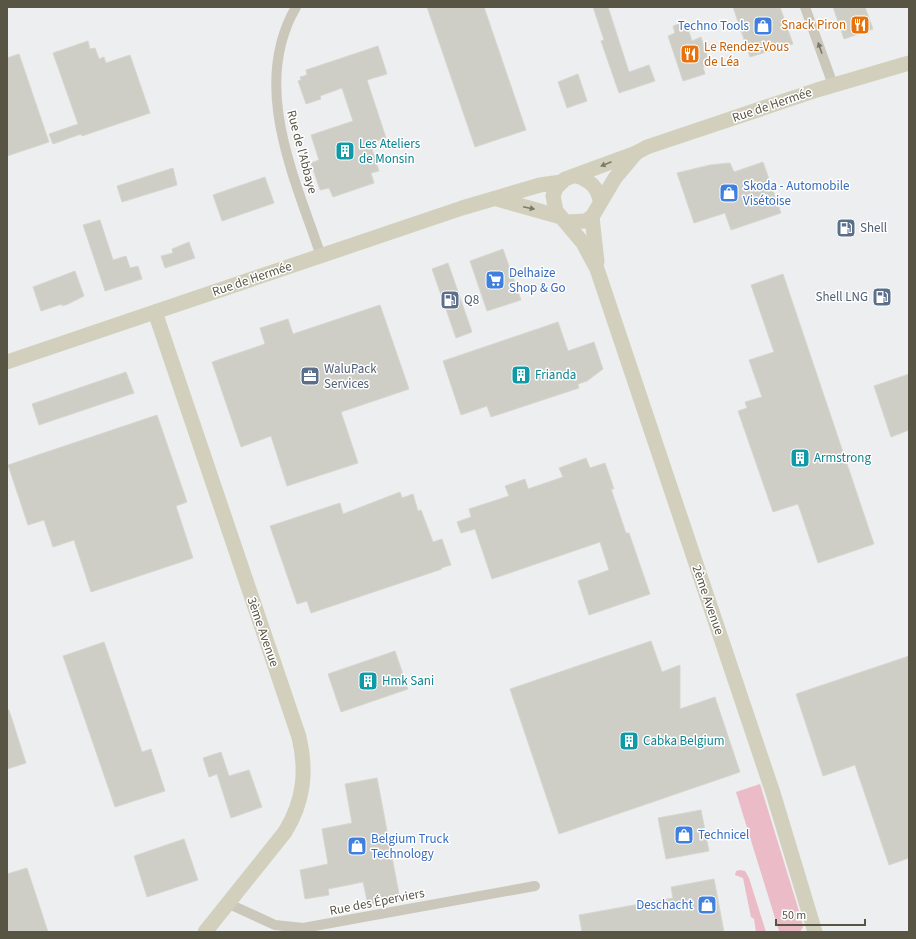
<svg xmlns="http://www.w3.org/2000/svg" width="916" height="939" viewBox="0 0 916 939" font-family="'Source Sans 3',sans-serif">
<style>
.green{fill:#ebbbc8}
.building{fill:#cecdc6;stroke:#d7d7d0}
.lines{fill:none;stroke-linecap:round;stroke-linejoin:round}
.street{stroke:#cbc8bb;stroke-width:10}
.secondary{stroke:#d2d0bd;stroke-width:15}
.oneway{fill:#7a7868}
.oneway2{fill:#7d7a69}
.labels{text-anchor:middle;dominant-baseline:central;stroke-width:3;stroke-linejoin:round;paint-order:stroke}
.food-label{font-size:13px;fill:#c56008;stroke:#fff;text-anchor:end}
.shop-label{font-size:13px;fill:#366cbe;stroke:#fff;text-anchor:start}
.street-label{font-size:13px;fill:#585545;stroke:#fff}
.culture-label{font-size:13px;fill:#0d838f;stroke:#fff;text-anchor:start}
.service-label{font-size:13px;fill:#4e5e75;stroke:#fff;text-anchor:start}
</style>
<rect width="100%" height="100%" fill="#eceeef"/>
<g class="green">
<path d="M760 784 802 921 803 927 800 932 779 931 736 792Z"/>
<path d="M740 870 745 871 749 878 766 932H756L754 919 751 917 743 878 735 875 736 871Z"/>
</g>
<g class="building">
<path d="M427 7H484L526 130 475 147Z"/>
<path d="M593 7H608L629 72 649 65 655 81 619 93 601 41 604 40Z"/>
<path d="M733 7H780L793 44 750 57Z"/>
<path d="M833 7H865L873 29 844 39Z"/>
<path d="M682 23 684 30 688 29 692 41 701 37 710 65 703 67 705 74 683 81 668 36 675 33 673 26Z"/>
<path d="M88 41 90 49 95 48 99 59 104 57 106 63 130 55 150 113 82 136 81 134 53 144 49 134 78 124 53 53Z"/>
<path d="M378 46 387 74 367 80 386 138 370 143 379 171 371 173 374 183 333 197 329 188 320 190 311 163 319 160 311 135 353 121 342 88 320 96 321 99 306 104 298 81 301 80 300 77 307 75 306 70Z"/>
<path d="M19 54 49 142 7 156V58Z"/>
<path d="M578 74 587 101 567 108 558 82Z"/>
<path d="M763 162 781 213 731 230 725 213 694 223 677 173 710 165 730 163 734 172Z"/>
<path d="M173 168 177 185 122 202 117 186Z"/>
<path d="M265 177 274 203 222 221 213 195Z"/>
<path d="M100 220 113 260 126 256 130 268 138 266 142 279 105 291 83 225Z"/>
<path d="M189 242 195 258 165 268 161 256 173 253 172 249Z"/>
<path d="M503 249 521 300 487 311 470 261Z"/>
<path d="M448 263 472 332 456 338 432 269Z"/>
<path d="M75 271 84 296 68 304 62 306V304L41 311 33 287Z"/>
<path d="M783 274 874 544 818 563 798 504 773 512 738 411 747 408 745 402 762 397 749 360 774 352 751 285Z"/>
<path d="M380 305 409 389 341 412 358 463 287 486 271 436 241 447 212 362 265 344 260 328 288 319 293 334Z"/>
<path d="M558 322 568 351 594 342 603 369 587 381 578 384 579 388 491 417 487 406 461 415 443 361Z"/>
<path d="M126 372 134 393 39 425 32 404Z"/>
<path d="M909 374V430L891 437 874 386Z"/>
<path d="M157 415 187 502 176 506 193 558 91 592 74 540 53 547 44 520 28 525 8 465Z"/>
<path d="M586 458 590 468 605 463 614 489H611L626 533H629L650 594 589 615 578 581 609 570 600 542 492 579 475 529 461 533 457 522 471 517 469 509 509 496 505 486 525 479 528 489 563 477 559 468Z"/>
<path d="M400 492 402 498 413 494 418 511 421 510 433 542 442 539 451 565 441 568 442 569 311 613 307 601 297 604 270 526 340 503 343 514Z"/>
<path d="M651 641 662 672 680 665V709L715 697 740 772 559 834 510 689Z"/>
<path d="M104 642 142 752 151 749 165 791 115 807 63 656Z"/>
<path d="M395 651 408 689 341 712 328 674Z"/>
<path d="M909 656V858L889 865 855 765 823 776 796 694Z"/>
<path d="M7 710H9L26 763 7 769Z"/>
<path d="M221 752 229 776 249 770 262 807 231 818 217 774 209 777 203 758Z"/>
<path d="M377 778 400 899 368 905 363 882 328 889 329 895 305 899 300 870 328 864 322 829 352 823 345 784Z"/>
<path d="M701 810 709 851 666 859 658 818Z"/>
<path d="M184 839 198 880 147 897 134 856Z"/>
<path d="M27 868 48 932H7V874Z"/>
<path d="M714 879 724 932H582L579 915 673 898 671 887Z"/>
</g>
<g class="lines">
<g class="street">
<path d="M296 7C250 86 295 178 321 256"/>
<path d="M805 7 833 85"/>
<path d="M227 903 275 925 303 928 535 886"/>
</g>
<g class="secondary">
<path d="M577 176C590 180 597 187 600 200"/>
<path d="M497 199 561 217"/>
<path d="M592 217 597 262"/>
<path d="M567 222 585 221 592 217 615 178 636 153"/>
<path d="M155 312 299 737C307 771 304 801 285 832L205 932"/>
<path d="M7 362 462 208 540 185 561 182"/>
<path d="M815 932 773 793 597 269 583 243 556 211 553 196 556 188 565 179 636 153 647 147 817 90 909 63"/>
</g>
</g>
<defs><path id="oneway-solid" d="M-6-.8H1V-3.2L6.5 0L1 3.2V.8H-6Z"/></defs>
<use class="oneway" href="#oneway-solid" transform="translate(820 48) rotate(-109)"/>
<g class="oneway2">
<use href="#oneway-solid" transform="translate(606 164) rotate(157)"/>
<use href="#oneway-solid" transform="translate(529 208) rotate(12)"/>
</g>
<defs>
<symbol id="restaurant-square" viewBox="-11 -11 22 22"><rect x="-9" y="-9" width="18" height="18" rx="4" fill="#e8710a" stroke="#fff"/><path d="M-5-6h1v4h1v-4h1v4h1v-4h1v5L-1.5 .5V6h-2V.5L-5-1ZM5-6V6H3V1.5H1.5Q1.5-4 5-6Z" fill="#fff"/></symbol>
<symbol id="shop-square" viewBox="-11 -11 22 22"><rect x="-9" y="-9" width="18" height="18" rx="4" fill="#3f7fe0" stroke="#fff"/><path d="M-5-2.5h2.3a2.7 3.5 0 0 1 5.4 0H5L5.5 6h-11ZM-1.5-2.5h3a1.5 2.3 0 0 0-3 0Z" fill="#fff"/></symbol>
<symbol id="building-square" viewBox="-11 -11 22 22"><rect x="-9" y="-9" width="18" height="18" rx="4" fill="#0f9aa8" stroke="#fff"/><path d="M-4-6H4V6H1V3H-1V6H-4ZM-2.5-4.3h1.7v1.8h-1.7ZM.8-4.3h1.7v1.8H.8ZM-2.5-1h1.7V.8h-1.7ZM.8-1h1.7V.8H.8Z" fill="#fff"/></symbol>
<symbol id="fuel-square" viewBox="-11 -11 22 22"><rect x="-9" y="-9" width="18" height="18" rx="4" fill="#5c6f8a" stroke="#fff"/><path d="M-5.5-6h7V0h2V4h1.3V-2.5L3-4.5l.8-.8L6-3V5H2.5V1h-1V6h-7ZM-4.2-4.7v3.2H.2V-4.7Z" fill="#fff"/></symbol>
<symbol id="supermarket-square" viewBox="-11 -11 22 22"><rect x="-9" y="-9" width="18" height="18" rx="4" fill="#3f7fe0" stroke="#fff"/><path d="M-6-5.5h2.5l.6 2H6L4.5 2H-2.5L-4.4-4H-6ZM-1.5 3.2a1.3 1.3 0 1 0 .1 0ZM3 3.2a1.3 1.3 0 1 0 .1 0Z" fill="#fff"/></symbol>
<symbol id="office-square" viewBox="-11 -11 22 22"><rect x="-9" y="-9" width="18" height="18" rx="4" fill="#5c6f8a" stroke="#fff"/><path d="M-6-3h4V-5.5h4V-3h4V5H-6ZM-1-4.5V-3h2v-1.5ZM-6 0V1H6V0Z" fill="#fff"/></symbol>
</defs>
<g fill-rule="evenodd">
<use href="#restaurant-square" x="849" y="14" width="22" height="22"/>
<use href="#shop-square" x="752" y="15" width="22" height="22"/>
<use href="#restaurant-square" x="679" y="43" width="22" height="22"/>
<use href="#building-square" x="334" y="140" width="22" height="22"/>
<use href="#shop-square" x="718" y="182" width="22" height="22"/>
<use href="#fuel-square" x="835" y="217" width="22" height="22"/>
<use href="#supermarket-square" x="484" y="269" width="22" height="22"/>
<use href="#fuel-square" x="871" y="286" width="22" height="22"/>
<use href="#fuel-square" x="439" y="289" width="22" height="22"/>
<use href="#building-square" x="510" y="364" width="22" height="22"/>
<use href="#office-square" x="299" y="365" width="22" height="22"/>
<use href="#building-square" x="789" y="447" width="22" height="22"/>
<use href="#building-square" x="357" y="670" width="22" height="22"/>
<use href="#building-square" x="618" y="730" width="22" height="22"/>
<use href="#shop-square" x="673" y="824" width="22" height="22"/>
<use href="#shop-square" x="346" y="835" width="22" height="22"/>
<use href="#shop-square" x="696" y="894" width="22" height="22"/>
</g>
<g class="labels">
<g class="food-label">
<text x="846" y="25">Snack Piron</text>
<text x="704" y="47" text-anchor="start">Le Rendez-Vous<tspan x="704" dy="15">de Léa</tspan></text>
</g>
<g class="shop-label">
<text x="749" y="26" text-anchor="end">Techno Tools</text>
<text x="743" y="186">Skoda - Automobile<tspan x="743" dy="15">Visétoise</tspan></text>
<text x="509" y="273">Delhaize<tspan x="509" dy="15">Shop &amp; Go</tspan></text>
<text x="698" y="835">Technicel</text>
<text x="371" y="839">Belgium Truck<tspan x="371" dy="15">Technology</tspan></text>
<text x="693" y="905" text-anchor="end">Deschacht</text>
</g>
<g class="street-label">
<text transform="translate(772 105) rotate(-19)">Rue de Hermée</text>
<text transform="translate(302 152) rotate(75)">Rue de l'Abbaye</text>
<text transform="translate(252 279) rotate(-19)">Rue de Hermée</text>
<text transform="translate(708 600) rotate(71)">2ème Avenue</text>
<text transform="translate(263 632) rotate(71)">3ème Avenue</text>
<text transform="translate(377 902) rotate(-11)">Rue des Éperviers</text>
</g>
<g class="culture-label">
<text x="359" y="144">Les Ateliers<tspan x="359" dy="15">de Monsin</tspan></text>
<text x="535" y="375">Frianda</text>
<text x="814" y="458">Armstrong</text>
<text x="382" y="681">Hmk Sani</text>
<text x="643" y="741">Cabka Belgium</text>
</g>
<g class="service-label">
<text x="860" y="228">Shell</text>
<text x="868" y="297" text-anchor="end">Shell LNG</text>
<text x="464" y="300">Q8</text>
<text x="324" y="369">WaluPack<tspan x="324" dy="15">Services</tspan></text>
</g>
</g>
<rect width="916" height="939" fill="none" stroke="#585545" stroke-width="16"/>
<path d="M776 919v6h89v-6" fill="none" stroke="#585545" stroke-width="2"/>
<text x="782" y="919" font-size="12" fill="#585545" stroke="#ffffff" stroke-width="3" paint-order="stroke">50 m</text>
</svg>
